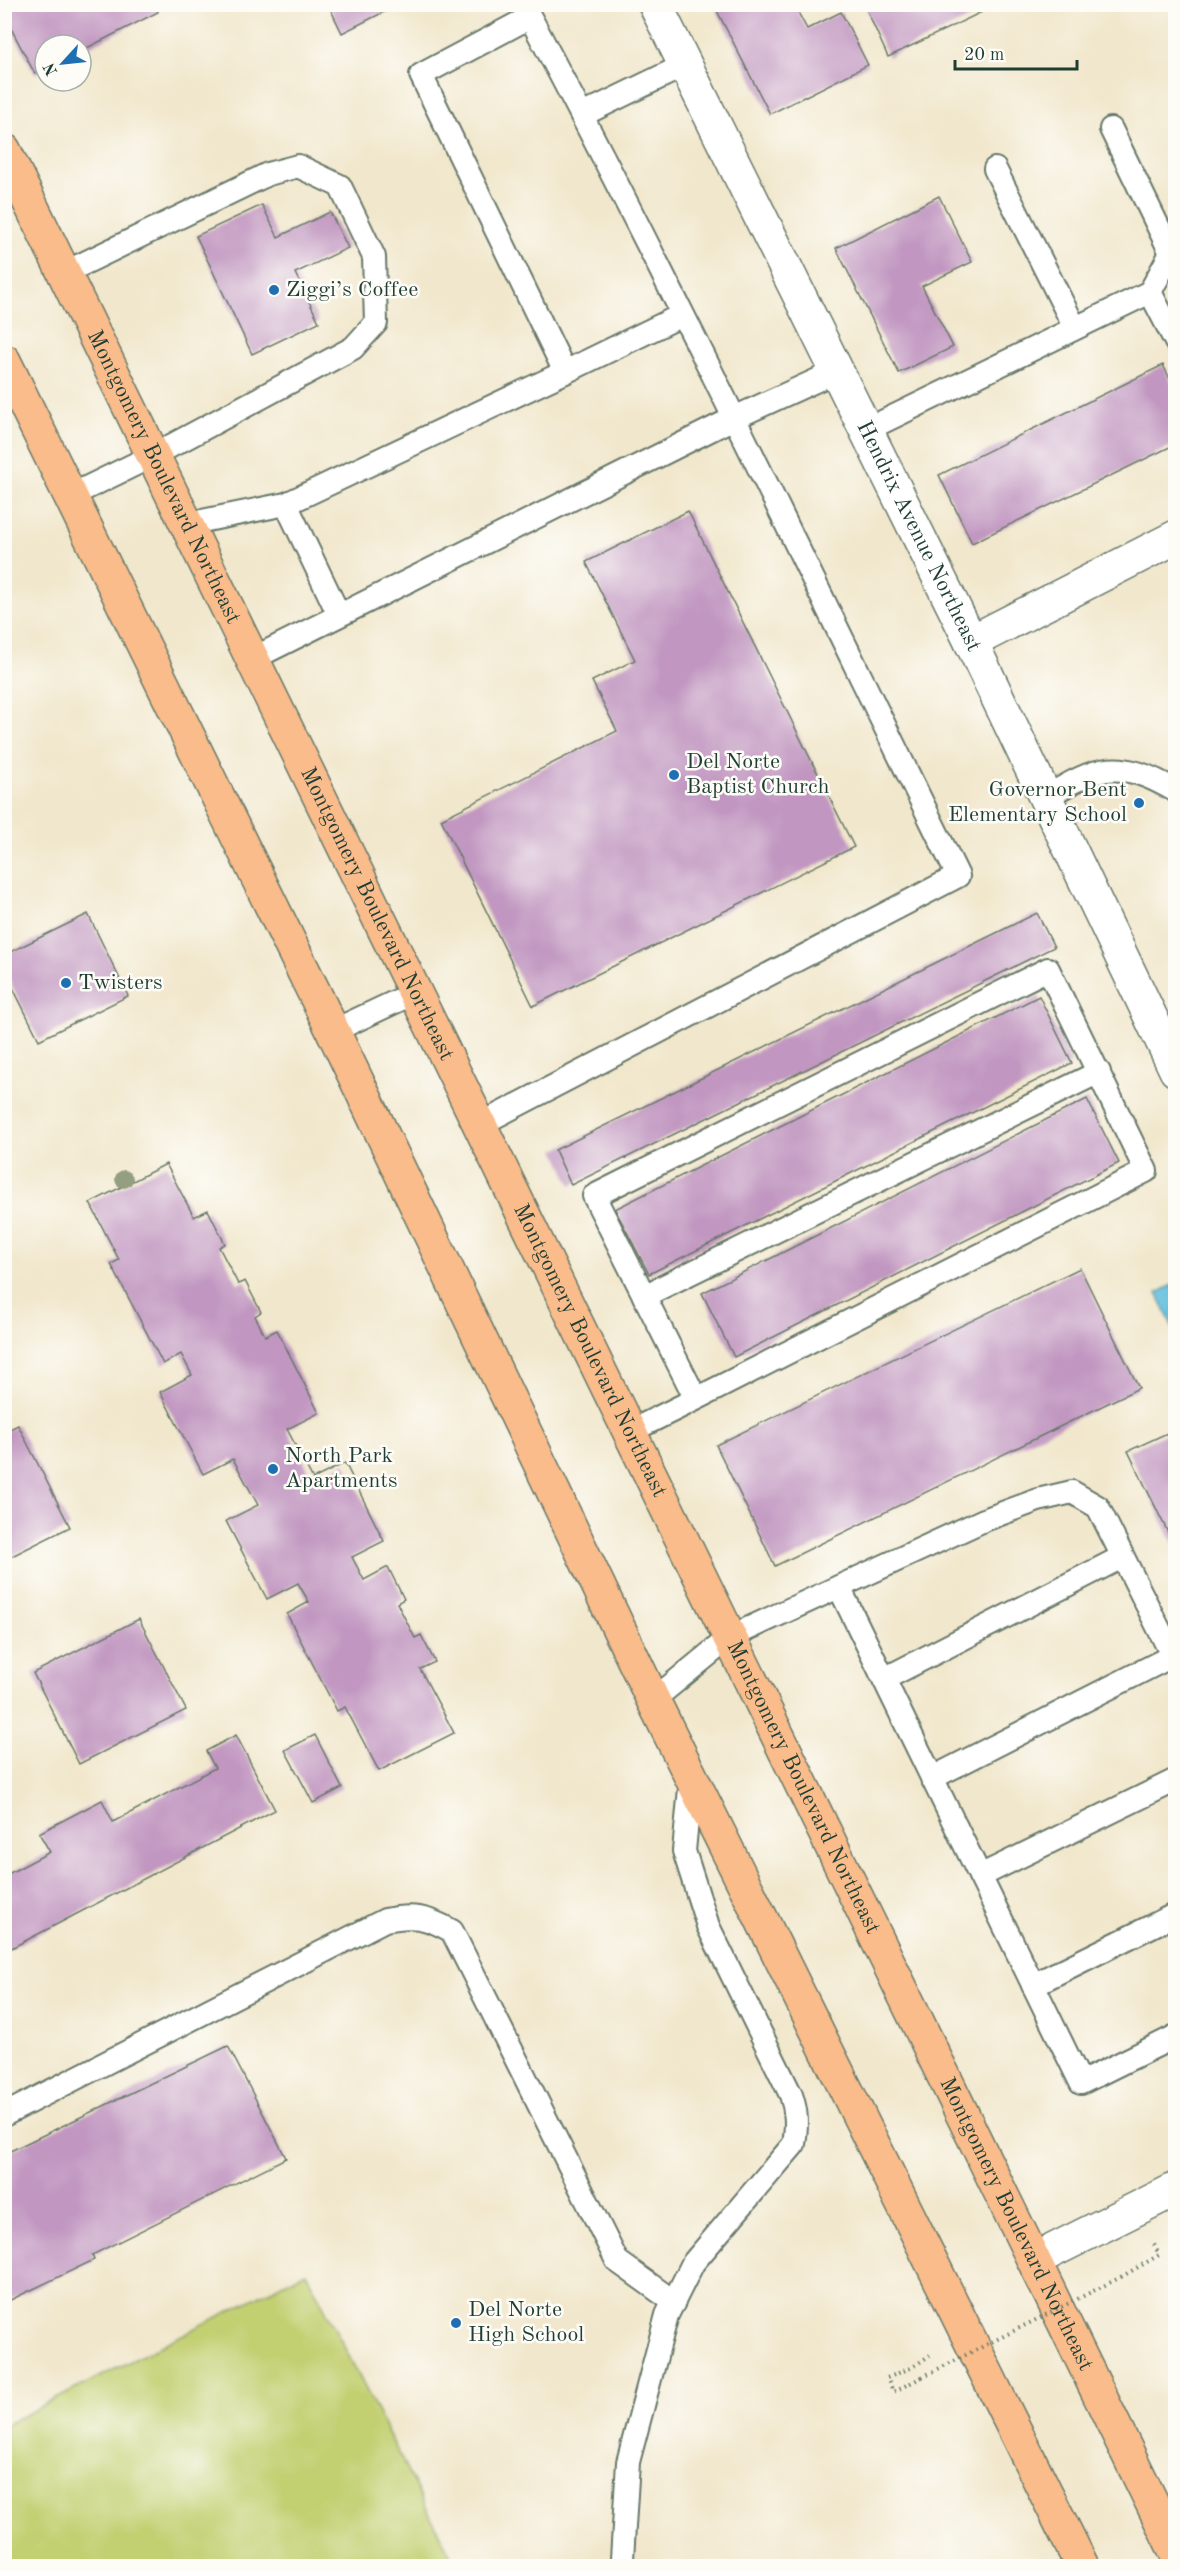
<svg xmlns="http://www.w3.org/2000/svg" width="1180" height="2571" viewBox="0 0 1180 2571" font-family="'Old Standard TT',serif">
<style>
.green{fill:#c3d072;stroke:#718653;stroke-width:1.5}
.water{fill:#60c0de;stroke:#407e89;stroke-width:1.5}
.building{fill:#c197c1}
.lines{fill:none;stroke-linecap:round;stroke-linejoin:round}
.service-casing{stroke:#687869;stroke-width:26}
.minor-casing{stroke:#687869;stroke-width:36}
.primary-casing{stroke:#687869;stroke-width:36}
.path{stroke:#687869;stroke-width:4;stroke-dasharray:1.5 4.5;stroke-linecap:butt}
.service{stroke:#fff;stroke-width:22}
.minor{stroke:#fff;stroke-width:33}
.primary{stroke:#f9bc8a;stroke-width:33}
.path-bridge{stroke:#687869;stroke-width:4;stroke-dasharray:1.5 4.5;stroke-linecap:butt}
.tree{fill:#949e81}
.poi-dot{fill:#1f6fb2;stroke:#fdfcf7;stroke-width:2}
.labels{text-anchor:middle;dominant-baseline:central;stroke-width:5;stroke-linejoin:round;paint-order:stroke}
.poi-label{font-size:22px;fill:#1f3d34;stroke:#fdfcf7;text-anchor:start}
.street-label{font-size:22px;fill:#1f3d34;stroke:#fdfcf7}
</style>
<rect width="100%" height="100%" fill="#fdfcf7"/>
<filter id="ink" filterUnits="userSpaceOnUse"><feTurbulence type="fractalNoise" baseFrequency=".0167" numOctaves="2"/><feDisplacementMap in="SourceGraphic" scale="12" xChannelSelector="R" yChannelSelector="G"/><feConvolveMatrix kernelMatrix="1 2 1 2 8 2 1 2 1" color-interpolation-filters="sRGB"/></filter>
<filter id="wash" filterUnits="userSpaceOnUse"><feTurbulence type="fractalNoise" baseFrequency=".008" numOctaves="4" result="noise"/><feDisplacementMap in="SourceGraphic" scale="24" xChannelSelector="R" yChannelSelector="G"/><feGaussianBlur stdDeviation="1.35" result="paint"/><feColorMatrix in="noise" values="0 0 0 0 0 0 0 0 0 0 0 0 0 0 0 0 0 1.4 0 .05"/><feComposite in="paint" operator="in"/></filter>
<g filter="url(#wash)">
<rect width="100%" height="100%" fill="#f1e7cc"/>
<path class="green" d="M306 2272 456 2566H5V2425Z"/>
<path class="water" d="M1175 1284V1332L1157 1293Z"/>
<g id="blocks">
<g class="building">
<path d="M4 4H155L158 12 81 51V45H45V69L35 74 4 15Z"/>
<path d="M328 4H400L342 33Z"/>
<path d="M864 4H978L982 12 888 57Z"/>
<path d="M714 5H794L807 29 841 12 868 65 770 114Z"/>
<path d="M939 196 972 262 922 286 953 347 899 373 836 248Z"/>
<path d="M262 205 278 237 330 212 348 248 295 273 319 322 252 354 196 236Z"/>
<path d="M1163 365 1176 391V444L972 543 939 475Z"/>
<path d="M688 511 854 847 533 1006 441 819 617 731 592 681 635 660 586 562Z"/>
<path d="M1037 913 1054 947 571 1185 555 1150Z"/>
<path d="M88 914 128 996 39 1040 4 970V955Z"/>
<path d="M1039 996 1072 1063 649 1274 615 1209Z"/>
<path d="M1087 1099 1119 1163 734 1357 702 1293Z"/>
<path d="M166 1164 194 1217 208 1210 225 1244 219 1247 238 1284 245 1281 261 1312 255 1316 265 1336 277 1330 319 1413 287 1429 313 1479 345 1463 384 1541 352 1557 364 1580 388 1567 404 1599 397 1603 415 1638 421 1635 435 1662 420 1669 454 1733 379 1771 345 1707 337 1711 287 1614 309 1602 298 1583 267 1599 226 1521 258 1505 233 1459 203 1474 160 1392 192 1375 181 1354 163 1364 111 1264 119 1260 90 1203Z"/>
<path d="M1080 1268 1139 1388 775 1566 716 1445Z"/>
<path d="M18 1425 70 1527 4 1560V1432Z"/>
<path d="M1176 1429V1549L1128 1451Z"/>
<path d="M139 1619 186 1710 79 1764 33 1673Z"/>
<path d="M236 1735 275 1810 4 1952V1876L50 1852 39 1833 102 1800 113 1822 215 1768 206 1751Z"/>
<path d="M315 1735 342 1788 313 1803 285 1750Z"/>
<path d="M228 2046 286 2158 92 2255 94 2260 4 2303V2154Z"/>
</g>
</g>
</g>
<g filter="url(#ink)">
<use href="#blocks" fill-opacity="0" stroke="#687869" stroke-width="1.5"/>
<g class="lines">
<defs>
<g id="service">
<path d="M582 115 685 65"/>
<path d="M1111 129 1171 253 1150 292"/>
<path d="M995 169 1075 328"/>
<path d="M64 273 268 174 298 166 340 186 374 257 376 323 353 348 154 455 72 495"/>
<path d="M866 430 1150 292 1176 342"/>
<path d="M187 524 286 504"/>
<path d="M339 615 286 504 565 372"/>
<path d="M252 659 734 418 837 371"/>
<path d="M1045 798C1099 765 1119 758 1176 791"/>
<path d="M333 1031 414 993"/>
<path d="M479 1125 958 876C817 589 680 299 530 17L421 75 565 372 682 315"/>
<path d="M644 1296 1099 1072"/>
<path d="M629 1432 696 1399 1146 1171 1048 969 594 1196 696 1399"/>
<path d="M839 1587 1081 2083 1176 2036"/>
<path d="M884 1679 1122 1557"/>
<path d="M653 1700 730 1637 984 1520 1038 1500 1072 1492 1098 1507 1176 1663"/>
<path d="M932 1778 1172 1656"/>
<path d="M980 1876 1176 1780"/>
<path d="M1033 1985 1176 1914"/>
<path d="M4 2115 385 1920C413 1914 427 1917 452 1931L617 2261 674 2302"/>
<path d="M624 2566 622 2559 628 2462 667 2315 693 2263 794 2144C797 2125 797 2112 791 2095L708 1926 684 1851 691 1778"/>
</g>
<g id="minor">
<path id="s1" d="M655 4 971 642 1176 1070"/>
<path d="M971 642 1176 537"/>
<path d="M1034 2260 1176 2189"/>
</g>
<g id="primary">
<path id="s2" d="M4 150 1176 2552"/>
<path d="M4 361 333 1031 653 1700 1082 2566"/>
</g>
</defs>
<use href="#service" class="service-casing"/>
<use href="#minor" class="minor-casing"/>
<use href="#primary" class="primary-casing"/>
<g class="path">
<path d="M1121 2277 1159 2255 1153 2242"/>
<path d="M922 2377 893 2392 887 2378 913 2367 930 2355"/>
</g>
<use href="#service" class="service"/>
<use href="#minor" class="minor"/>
<use href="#primary" class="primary"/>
<path class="path-bridge" d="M922 2377 1121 2277"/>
</g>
<circle class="tree" cx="124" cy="1179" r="9"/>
</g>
<g class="poi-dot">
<circle cx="274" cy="290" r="6"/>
<circle cx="674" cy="775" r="6"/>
<circle cx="1139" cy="803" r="6"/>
<circle cx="66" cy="983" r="6"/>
<circle cx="273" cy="1469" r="6"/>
<circle cx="456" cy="2323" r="6"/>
</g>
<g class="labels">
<g class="poi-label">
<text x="286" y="290">Ziggi’s Coffee</text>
<text x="686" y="762">Del Norte<tspan x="686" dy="25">Baptist Church</tspan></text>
<text x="1127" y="790" text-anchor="end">Governor Bent<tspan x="1127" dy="25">Elementary School</tspan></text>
<text x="78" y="983">Twisters</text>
<text x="285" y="1456">North Park<tspan x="285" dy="25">Apartments</tspan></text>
<text x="468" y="2310">Del Norte<tspan x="468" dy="25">High School</tspan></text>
</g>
<g class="street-label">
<text stroke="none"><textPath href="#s2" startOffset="364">Montgomery Boulevard Northeast</textPath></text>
<text stroke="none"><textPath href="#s1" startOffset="594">Hendrix Avenue Northeast</textPath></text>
<text stroke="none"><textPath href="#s2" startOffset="850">Montgomery Boulevard Northeast</textPath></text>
<text stroke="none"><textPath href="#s2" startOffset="1336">Montgomery Boulevard Northeast</textPath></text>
<text stroke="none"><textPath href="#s2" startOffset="1822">Montgomery Boulevard Northeast</textPath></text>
<text stroke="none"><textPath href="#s2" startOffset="2308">Montgomery Boulevard Northeast</textPath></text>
</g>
</g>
<rect width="1180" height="2571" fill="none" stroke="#fdfcf7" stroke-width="24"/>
<g transform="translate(63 63) rotate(243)"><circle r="28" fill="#fdfcf7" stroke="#a4b0a9" stroke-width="1.5"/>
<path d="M0-4.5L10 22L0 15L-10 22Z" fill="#1f6fb2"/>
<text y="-9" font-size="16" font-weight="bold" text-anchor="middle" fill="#1f3d34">N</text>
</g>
<path d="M955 60v9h122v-9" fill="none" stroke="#1f3d34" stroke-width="3"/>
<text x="964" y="60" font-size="18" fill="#1f3d34" stroke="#fdfcf7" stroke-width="4.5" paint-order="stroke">20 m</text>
</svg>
